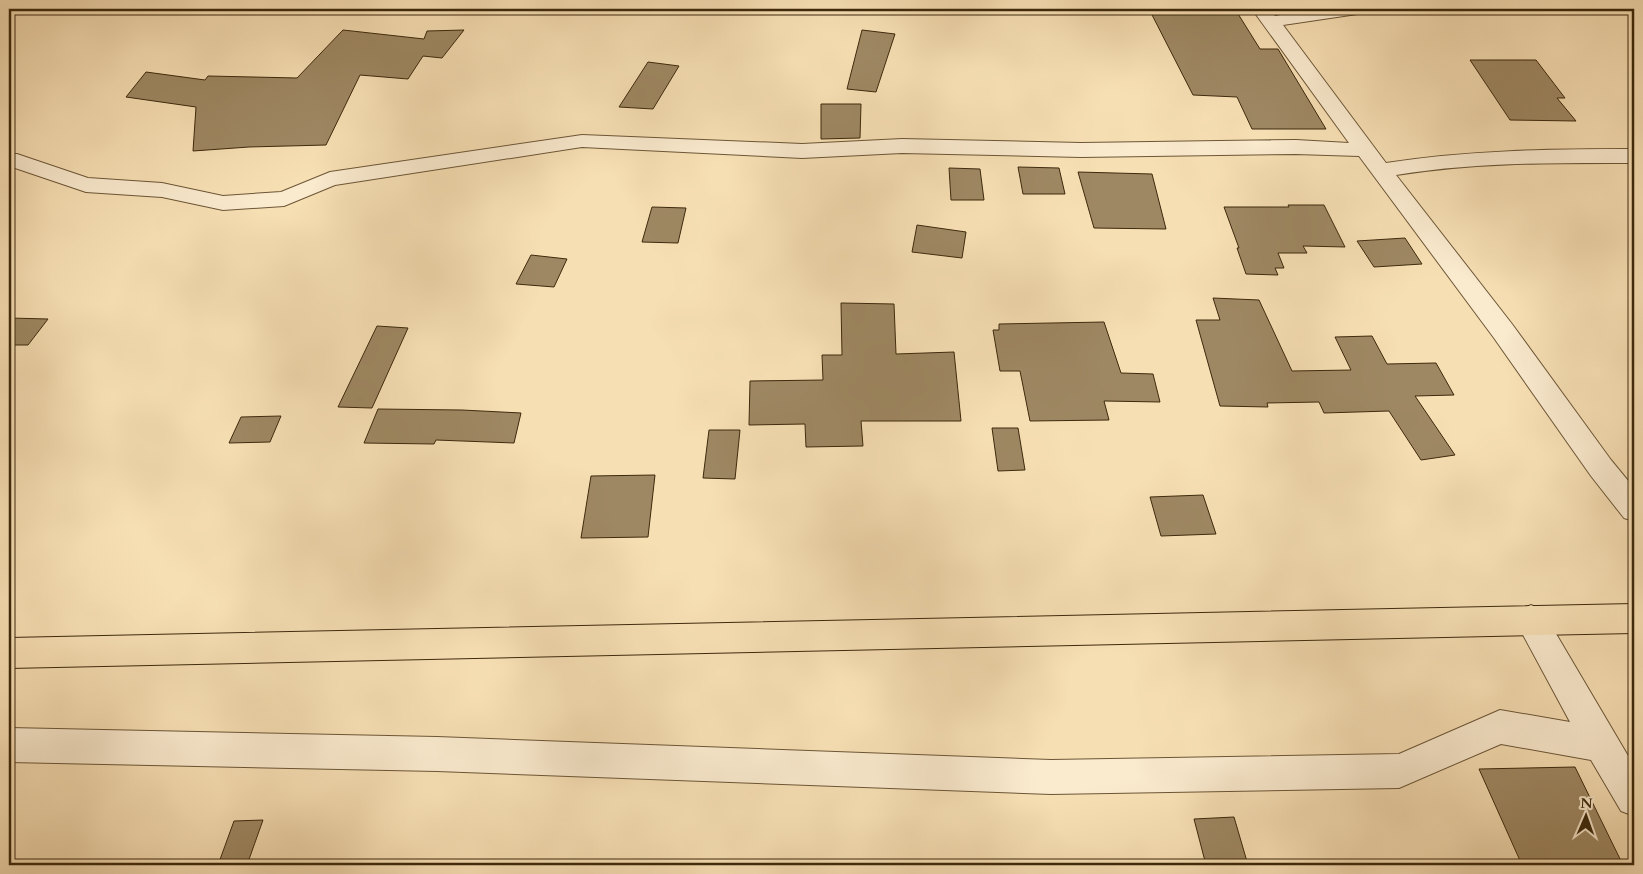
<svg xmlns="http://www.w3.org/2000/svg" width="1643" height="874" viewBox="0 0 1643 874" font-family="Cardo,serif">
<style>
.building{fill:#9e8863;stroke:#3d290c}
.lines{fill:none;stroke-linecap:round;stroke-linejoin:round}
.minor-casing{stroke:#6c5636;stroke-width:2}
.primary-casing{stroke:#3d290c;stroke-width:2}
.minor{fill:#faeace;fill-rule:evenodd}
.primary{fill:#f7dfb4;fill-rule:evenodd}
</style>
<rect width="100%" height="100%" fill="#f7dfb4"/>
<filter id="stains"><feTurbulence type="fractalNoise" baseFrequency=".004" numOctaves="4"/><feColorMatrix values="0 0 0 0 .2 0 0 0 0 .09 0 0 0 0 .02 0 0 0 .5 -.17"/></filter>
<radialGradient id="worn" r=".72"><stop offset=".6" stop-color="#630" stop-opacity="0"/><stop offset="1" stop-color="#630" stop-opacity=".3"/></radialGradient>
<g class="building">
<path d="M1149 9H1235L1260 49H1278L1326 129H1252L1237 97 1193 95Z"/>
<path d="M343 30 424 39 427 31 464 30 442 58 423 56 408 79 360 75 326 145 249 147 193 151 196 107 126 97 146 72 205 80 208 76 297 78Z"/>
<path d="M862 30 895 34 876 92 847 89Z"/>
<path d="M1470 60H1536L1565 98H1557L1576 121 1510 120Z"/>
<path d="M648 62 679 66 653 109 619 107Z"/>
<path d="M821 104H861L860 138 821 139Z"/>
<path d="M1018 167 1059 168 1065 194H1023Z"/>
<path d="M949 168 980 169 984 200H951Z"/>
<path d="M1078 172 1152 174 1166 229 1094 228Z"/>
<path d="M1288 205H1324L1345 247 1303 246 1307 253H1278L1284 268H1275L1278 275 1246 274 1237 248H1239L1224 207H1289Z"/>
<path d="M652 207 686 208 678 243 642 242Z"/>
<path d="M917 225 966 232 962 258 912 252Z"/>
<path d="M1405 238 1422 264 1374 267 1357 241Z"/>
<path d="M531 255 567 259 554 287 516 284Z"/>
<path d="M1213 298 1259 300 1292 371 1351 370 1335 337 1372 336 1387 364 1436 363 1454 395 1415 396 1455 455 1421 460 1389 411 1324 413 1319 402 1267 403 1268 407 1220 406 1196 320H1220Z"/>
<path d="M841 303 894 304 896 354 954 352 961 421H861L863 446 806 447 805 424 749 425 750 381 823 380 822 355H842Z"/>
<path d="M9 318 48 319 28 345H9Z"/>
<path d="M1104 322 1121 373 1153 374 1160 402 1104 401 1109 420 1030 421 1020 371H1000L993 330H999V324Z"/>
<path d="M377 326 408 328 372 408 338 407Z"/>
<path d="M378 409 462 410 521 413 514 443 436 440 434 444 364 443Z"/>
<path d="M281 416 270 442 229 443 241 417Z"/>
<path d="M992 428H1018L1025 470 998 471Z"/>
<path d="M709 430H740L735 479 703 478Z"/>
<path d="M655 475 648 537 581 538 591 476Z"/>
<path d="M1203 495 1216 534 1161 536 1150 497Z"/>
<path d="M1575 767 1623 865H1522L1479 769Z"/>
<path d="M1234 817 1248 865H1206L1194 819Z"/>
<path d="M263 820 247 865H218L234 821Z"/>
</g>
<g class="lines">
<defs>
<g id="minor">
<path d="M1252 9H1270L1275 16 1313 9H1367L1364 13 1283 25 1386 163C1468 150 1551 149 1634 149V163C1554 163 1475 162 1396 175L1512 324 1611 460 1634 488V521L1624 518 1591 476 1494 338 1359 156 1296 154 1081 157 902 153 802 158 582 147 335 185 284 206 223 210 162 197 86 192 15 168H9V154H17L88 178 162 183 223 196 281 192 330 172 582 135 802 144 902 139 1081 143 1296 140 1349 143Z"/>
<path d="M1531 605 1542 610 1634 766V816L1621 811 1591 760 1501 744 1399 788 1051 794 437 771 9 762V728L437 737 1051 760 1399 754 1500 710 1570 722 1515 620 1520 610Z"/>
</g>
<path id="primary" d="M1634 604V633L9 668V638Z"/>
</defs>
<use href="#minor" class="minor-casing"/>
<use href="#primary" class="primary-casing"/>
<use href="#minor" class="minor"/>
<use href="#primary" class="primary"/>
</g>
<rect width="1643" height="874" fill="none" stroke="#f7dfb4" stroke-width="30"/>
<rect x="10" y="10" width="1623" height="854" fill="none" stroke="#3d290c" stroke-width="2.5"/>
<rect x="15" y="15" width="1613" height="844" fill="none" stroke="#3d290c"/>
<g transform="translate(1586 816) rotate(2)" stroke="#faeace" stroke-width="4" paint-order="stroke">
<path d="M0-4L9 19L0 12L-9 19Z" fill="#3d290c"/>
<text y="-8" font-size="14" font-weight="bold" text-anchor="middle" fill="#3d290c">N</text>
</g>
<rect width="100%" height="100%" filter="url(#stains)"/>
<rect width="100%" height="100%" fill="url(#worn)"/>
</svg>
